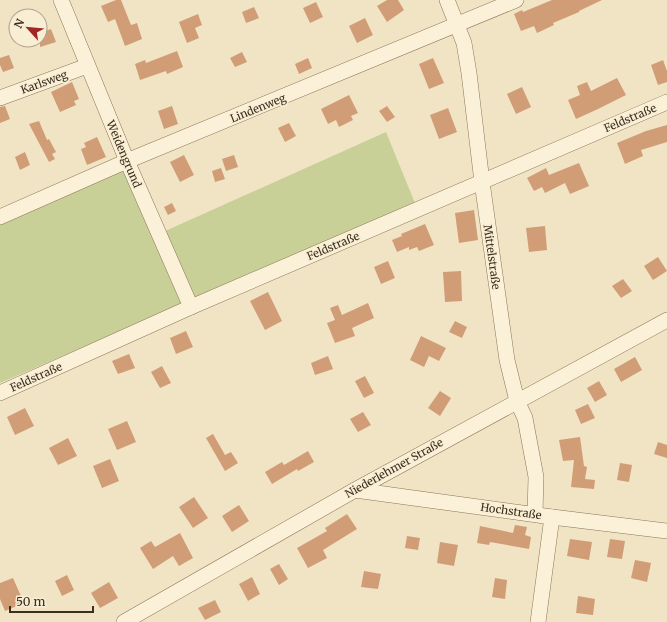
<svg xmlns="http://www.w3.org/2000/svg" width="667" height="622" viewBox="0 0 667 622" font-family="Merriweather,serif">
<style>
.green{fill:#c9d097}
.building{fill:#d19d77}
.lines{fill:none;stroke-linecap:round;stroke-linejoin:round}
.minor-casing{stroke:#8d7559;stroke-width:16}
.minor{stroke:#fbf1d8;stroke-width:15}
.labels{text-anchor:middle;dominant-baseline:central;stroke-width:3.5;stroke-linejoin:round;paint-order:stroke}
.street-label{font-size:11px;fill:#3c2d1e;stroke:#f8eed4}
</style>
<rect width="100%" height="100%" fill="#f1e4c4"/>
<g class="green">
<path d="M386 132 417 208 192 300 163 232Z"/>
<path d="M125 167 185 303 0 383V223Z"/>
</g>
<g class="building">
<path d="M116 0H121L131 25 137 23 142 39 125 46 115 19 108 22 101 6Z"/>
<path d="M387 0H398L404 10 387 22 377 6Z"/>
<path d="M552 0H602L579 11V12L553 23 554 25 537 33 534 26 521 31 514 14 522 10 523 12Z"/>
<path d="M316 2 323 17 310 23 303 8Z"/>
<path d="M254 7 259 18 246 23 242 12Z"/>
<path d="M198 14 202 25 195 28 199 38 187 43 179 22Z"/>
<path d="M365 18 373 35 357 43 349 26Z"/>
<path d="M51 29 56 42 40 47V33Z"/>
<path d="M177 51 183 67 167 74 166 71 140 80 135 64 145 60 146 63Z"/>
<path d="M242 52 247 62 235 67 230 58Z"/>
<path d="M9 55 14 68 3 72 0 65V58Z"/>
<path d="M308 58 312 68 299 74 295 64Z"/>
<path d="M433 58 444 83 429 89 419 64Z"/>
<path d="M663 60 667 71V82L658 85 651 65Z"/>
<path d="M617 78 626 95 598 109 576 119 568 100 580 95 577 86 587 82 591 91Z"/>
<path d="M72 82 79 99 74 101 76 105 60 112 51 92Z"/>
<path d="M522 87 531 107 516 114 507 94Z"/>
<path d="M349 95 358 113 351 116 353 120 339 127 336 120 328 124 321 109Z"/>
<path d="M5 106 10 119 0 123V107Z"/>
<path d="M172 106 178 124 164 129 158 111Z"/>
<path d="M387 106 395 117 387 122 379 111Z"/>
<path d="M448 108 457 132 439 139 430 115Z"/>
<path d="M39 121 47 140 49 139 56 152 52 154 55 159 49 162 29 124Z"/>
<path d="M289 123 296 136 285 142 278 128Z"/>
<path d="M667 125V142L641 150 643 156 625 164 617 143 646 131Z"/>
<path d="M97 137 106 157 87 165 81 149 86 147 84 143Z"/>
<path d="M25 152 30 165 20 170 15 157Z"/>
<path d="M184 155 194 175 180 182 170 162Z"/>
<path d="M234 155 238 167 226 171 222 159Z"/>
<path d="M579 163 589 186 570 194 565 183 545 193 542 187 534 191 527 178 546 168 549 175Z"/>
<path d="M221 168 225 179 215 182 212 171Z"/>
<path d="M172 203 176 211 168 215 164 207Z"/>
<path d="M474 210 478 240 459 243 455 213Z"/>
<path d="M425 224 434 245 419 251 417 247 409 250V247L397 252 392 240 402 236 401 234Z"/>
<path d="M545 226 547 250 529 252 526 228Z"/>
<path d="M658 257 667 271 653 280 644 266Z"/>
<path d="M388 261 395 278 381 284 374 267Z"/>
<path d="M461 271 462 301 445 302 443 272Z"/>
<path d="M623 279 632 291 621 298 612 286Z"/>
<path d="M268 292 282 321 265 330 250 301Z"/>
<path d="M368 303 374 318 352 328 355 336 335 343 327 323 335 320 330 308 338 305 342 315Z"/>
<path d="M455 321 467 327 462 338 449 332Z"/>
<path d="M186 331 193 347 176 354 170 338Z"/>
<path d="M421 336 446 348 439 361 429 356 424 367 410 360Z"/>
<path d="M129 354 135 368 118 374 112 361Z"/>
<path d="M328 356 333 369 315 375 311 363Z"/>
<path d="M635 357 642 370 621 382 614 369Z"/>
<path d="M162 366 171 383 160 388 151 372Z"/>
<path d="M365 376 374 393 364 398 355 381Z"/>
<path d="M599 381 607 395 595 402 587 388Z"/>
<path d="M440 391 451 398 440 416 428 408Z"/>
<path d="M588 404 595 418 581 424 575 410Z"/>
<path d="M25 408 34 426 15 435 7 417Z"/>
<path d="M363 412 371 425 358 432 350 419Z"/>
<path d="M127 421 136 442 117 450 108 429Z"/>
<path d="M213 434 225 455 231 452 238 463 225 471 206 438Z"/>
<path d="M580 437 584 466 587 467 585 479 595 480 594 489 571 487 574 460 563 461 559 440Z"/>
<path d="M68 438 77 456 58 465 49 448Z"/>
<path d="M658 442 667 445V458L654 454Z"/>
<path d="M308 451 314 462 298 471 297 469 272 484 265 472 282 462 284 465Z"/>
<path d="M110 459 119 481 102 488 93 466Z"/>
<path d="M620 463 632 465 629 482 617 480Z"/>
<path d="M194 497 208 518 193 528 179 507Z"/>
<path d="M239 505 249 521 232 532 222 516Z"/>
<path d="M347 514 357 529 323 550 327 558 308 568 297 548 327 531 325 528Z"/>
<path d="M515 525 527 527 525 535 531 537 529 549 490 542 489 545 477 543 480 526 513 533Z"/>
<path d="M180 533 193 558 179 566 173 556 153 569 140 548 151 541 155 547Z"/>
<path d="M407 536 420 538 418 550 405 548Z"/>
<path d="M570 539 592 542 589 560 567 556Z"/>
<path d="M610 539 625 541 622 559 607 557Z"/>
<path d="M440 542 458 545 454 566 437 563Z"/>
<path d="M635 560 651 563 647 582 631 578Z"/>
<path d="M279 564 288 579 279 585 270 569Z"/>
<path d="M364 571 381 574 378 589 361 587Z"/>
<path d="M67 575 74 590 62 596 55 581Z"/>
<path d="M252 577 260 594 248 601 239 584Z"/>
<path d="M13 578 24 603 5 611 0 599V583Z"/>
<path d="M495 578 507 580 505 599 492 597Z"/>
<path d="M109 582 118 598 100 608 91 593Z"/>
<path d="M578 596 595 599 593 615 576 613Z"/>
<path d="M215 600 221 612 205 620 198 608Z"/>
</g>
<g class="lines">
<defs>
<g id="minor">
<path d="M61 0 127 161 191 307"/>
<path d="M447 0 464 43 469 73 482 182 507 360 517 401 525 418 536 477 535 514"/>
<path d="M0 98 87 66"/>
<path d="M0 217 127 161 516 0"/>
<path d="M0 393 191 307 667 102"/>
<path d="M355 490 552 517 667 531"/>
<path d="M124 622 355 490 667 320"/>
<path d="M538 622 552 517"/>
</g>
</defs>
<use href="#minor" class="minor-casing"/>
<use href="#minor" class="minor"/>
</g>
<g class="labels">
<g class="street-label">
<text transform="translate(44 82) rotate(-20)">Karlsweg</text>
<text transform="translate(258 108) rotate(-22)">Lindenweg</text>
<text transform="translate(630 118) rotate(-23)">Feldstraße</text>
<text transform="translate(124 154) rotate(67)">Weidengrund</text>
<text transform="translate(333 246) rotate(-23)">Feldstraße</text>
<text transform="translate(492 257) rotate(82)">Mittelstraße</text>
<text transform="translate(36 377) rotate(-24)">Feldstraße</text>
<text transform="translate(394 468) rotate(-29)">Niederlehmer Straße</text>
<text transform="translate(511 511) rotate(8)">Hochstraße</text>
</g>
</g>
<g transform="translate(28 28) rotate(297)"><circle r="19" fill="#f8eed4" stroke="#ada18b"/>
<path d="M0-3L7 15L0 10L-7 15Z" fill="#a02525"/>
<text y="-6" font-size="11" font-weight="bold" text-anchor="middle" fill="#3c2d1e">N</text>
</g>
<path d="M10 606v6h83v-6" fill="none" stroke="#3c2d1e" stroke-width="2"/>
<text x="16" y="606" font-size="12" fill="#3c2d1e" stroke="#f8eed4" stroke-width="3" paint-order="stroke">50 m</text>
</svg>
